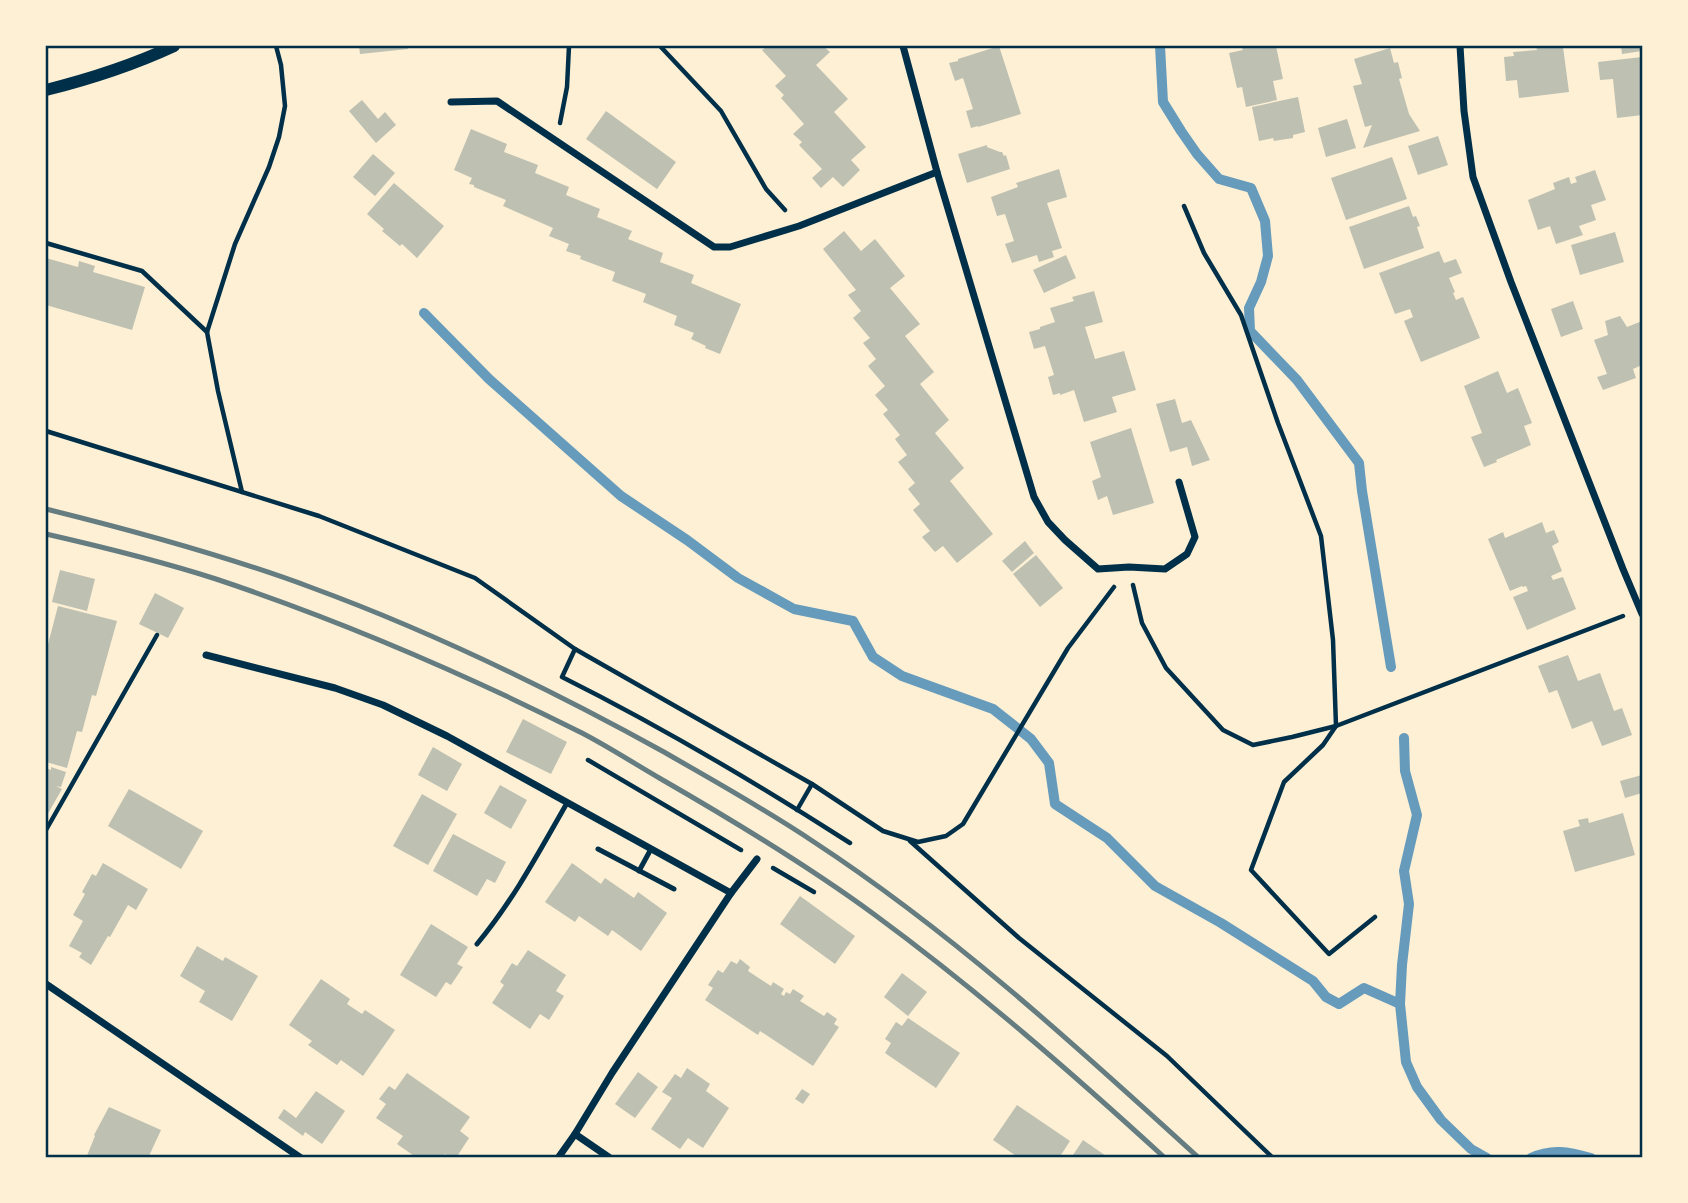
<svg xmlns="http://www.w3.org/2000/svg" width="1688" height="1203" viewBox="0 0 1688 1203" font-family="Figtree,sans-serif">
<style>
.lines{fill:none;stroke-linecap:round;stroke-linejoin:round}
.stream{stroke:#669bbc;stroke-width:10}
.building{fill:#bec0b2}
.path{stroke:#003049;stroke-width:4.5}
.service{stroke:#003049;stroke-width:5}
.minor{stroke:#003049;stroke-width:7}
.tertiary{stroke:#003049;stroke-width:12}
.rail{stroke:#657d81;stroke-width:5}
.neatline{fill:none;stroke:#003049;stroke-width:2.5}
</style>
<rect width="100%" height="100%" fill="#fdf0d5"/>
<g class="lines">
<g class="stream">
<path d="M1160 46 1163 102 1181 131 1197 154 1219 179 1251 188 1265 221 1268 256 1261 282 1249 308 1250 331 1297 380 1359 463 1362 491 1391 667"/>
<path d="M424 313 489 379 621 496 687 540 738 578 794 609 853 621 873 657 902 676 993 709 1031 739 1049 763 1055 804 1107 838 1155 886 1221 923 1313 981 1326 997 1339 1004 1364 988 1400 1004"/>
<path d="M1404 738 1405 771 1417 815 1404 871 1409 904 1402 965 1400 1004 1406 1062 1417 1087 1441 1120 1471 1149 1487 1158"/>
<path d="M1531 1158C1552 1148 1569 1152 1591 1158"/>
</g>
</g>
<g class="building">
<path d="M359 46H408V49L360 54Z"/>
<path d="M763 46H823L830 52 816 65 848 99 834 112 866 147 851 160 860 170 843 187 833 177 821 188 812 178 822 169 799 145 802 142 793 134 804 124 781 98 784 95 775 86 786 76 762 50 765 48Z"/>
<path d="M999 46 1021 114 978 127V126L971 128 966 111 973 109 963 78 955 81 949 63 958 61V59Z"/>
<path d="M1252 46H1276L1283 79 1273 81 1277 100 1246 107 1242 87 1237 88 1229 53 1243 50 1242 48Z"/>
<path d="M1536 46H1554V48L1563 47 1569 92 1519 98 1517 80 1506 81 1504 57 1514 56 1513 52 1537 50Z"/>
<path d="M1621 46H1642V51L1622 54Z"/>
<path d="M1390 48 1394 63 1398 62 1402 78 1399 79 1409 114 1420 131 1363 148 1372 125 1365 127 1353 86 1362 84 1354 59Z"/>
<path d="M1642 57V115L1617 118 1613 79 1600 80 1598 62Z"/>
<path d="M1298 97 1305 132 1293 135V138L1274 141 1273 138 1259 141 1252 107Z"/>
<path d="M362 100 378 119 385 112 396 125 376 143 349 111Z"/>
<path d="M606 111 676 162 657 189 586 139Z"/>
<path d="M1347 119 1356 148 1326 157 1318 128Z"/>
<path d="M471 129 507 144 504 152 538 165 535 173 569 187 566 195 600 209 597 217 632 231 628 239 663 253 660 262 694 275 691 283 741 304 720 354 705 348 706 346 691 339 694 333 674 325 677 316 643 302 646 294 612 281 615 272 580 259 581 256 566 251 569 244 549 236 553 228 503 206 506 200 474 187V185L469 184 472 178 454 170Z"/>
<path d="M1438 136 1448 165 1418 175 1408 146Z"/>
<path d="M987 145V147L1000 152H1002L1004 156 1006 155 1010 169 967 183 958 154Z"/>
<path d="M373 154 395 173 375 196 353 177Z"/>
<path d="M1392 157 1407 199 1346 220 1331 178Z"/>
<path d="M1059 169 1067 197 1047 203 1062 248 1052 251 1054 257 1039 262 1037 255 1012 263 1005 244 1014 241 1005 214 997 216 991 197 1018 187 1016 183Z"/>
<path d="M1595 170 1606 200 1591 205 1596 220 1579 226 1583 235 1556 244 1550 226 1538 230 1528 200 1555 189 1553 183 1569 177 1571 184 1577 182 1575 177Z"/>
<path d="M394 183 444 226 417 258 402 244 400 246 382 231 384 229 367 214Z"/>
<path d="M1409 206 1413 217 1416 216 1420 226 1417 227 1424 248 1364 269 1349 227Z"/>
<path d="M844 231 861 251 875 239 905 276 890 288 920 324 905 336 934 372 920 384 949 420 935 433 964 468 950 481 993 534 957 563 943 546 935 552 922 537 930 531 913 510 920 504 908 489 915 483 898 462 907 455 895 439 900 435 883 414 888 410 875 395 885 386 868 366 876 359 863 343 870 338 853 318 861 311 848 295 856 290 823 249Z"/>
<path d="M1615 232 1624 262 1580 275 1571 245Z"/>
<path d="M1439 251 1444 263 1456 259 1462 273 1449 278 1455 292 1453 293 1456 300 1463 297 1480 338 1421 362 1404 321 1413 317 1410 309 1395 314 1379 273Z"/>
<path d="M1066 255 1076 278 1044 293 1033 270Z"/>
<path d="M46 258 78 267 79 261 95 266 93 272 145 287 132 330 46 305Z"/>
<path d="M1094 291 1103 322 1085 327 1095 359 1124 351 1136 390 1112 397 1117 412 1084 422 1074 390 1060 395V393L1053 395 1048 377 1054 375 1045 346 1034 349 1029 332 1040 329V327L1055 322 1050 308 1074 301 1072 297Z"/>
<path d="M1573 301 1583 329 1561 337 1551 309Z"/>
<path d="M1620 316 1627 327 1642 321V365L1633 369 1636 378 1603 390 1597 377 1607 374 1594 340 1608 335 1605 321Z"/>
<path d="M1498 371 1507 393 1518 388 1532 423 1524 426 1531 445 1496 460 1497 462 1484 467 1471 437 1482 433 1464 386Z"/>
<path d="M1175 399 1182 423 1191 420 1210 460 1192 466 1187 447 1170 452 1156 404Z"/>
<path d="M1131 428 1154 503 1113 515 1107 496 1098 500 1092 481 1101 477 1090 442Z"/>
<path d="M1542 522 1546 533 1554 530 1559 542 1552 546 1562 571 1551 576 1553 580 1563 577 1576 609 1527 630 1513 597 1528 591 1526 586 1523 587 1522 586 1510 591 1488 539 1503 532 1505 538Z"/>
<path d="M1025 541 1034 553 1012 572 1002 561Z"/>
<path d="M1036 555 1063 588 1040 607 1013 574Z"/>
<path d="M60 570 95 579 87 611 52 602Z"/>
<path d="M155 593 184 608 168 638 139 624Z"/>
<path d="M58 606 117 621 96 696 92 695 82 732 77 731 67 768 46 762V652Z"/>
<path d="M1568 655 1578 681 1600 673 1614 711 1622 708 1632 735 1602 746 1592 721 1572 729 1557 690 1549 693 1538 666Z"/>
<path d="M523 719 567 742 551 774 506 752Z"/>
<path d="M433 747 462 764 447 791 418 775Z"/>
<path d="M51 767 66 772 61 787 56 786 62 789 46 817V768L51 770Z"/>
<path d="M1642 775V793L1625 798 1620 781Z"/>
<path d="M500 785 527 800 511 829 484 813Z"/>
<path d="M129 789 203 831 181 869 108 826Z"/>
<path d="M422 794 457 814 428 865 393 846Z"/>
<path d="M1623 813 1635 855 1575 872 1563 831 1580 826 1578 820 1588 818 1589 823Z"/>
<path d="M453 834 506 862 495 883 487 879 477 896 433 871Z"/>
<path d="M103 863 148 889 136 910 128 905 110 937 108 936 91 965 79 957 82 953 69 946 83 921 73 915 85 894 82 892 92 874 96 876Z"/>
<path d="M572 863 601 884 605 878 634 898 638 892 667 913 641 951 612 930 608 936 579 916 575 922 545 902Z"/>
<path d="M800 896 855 936 835 964 780 924Z"/>
<path d="M431 924 468 947 457 964 463 967 451 985 446 982 436 997 400 975Z"/>
<path d="M197 946 223 961 225 957 258 976 232 1021 199 1002 205 991 180 976Z"/>
<path d="M528 950 566 975 556 991 564 996 549 1020 540 1014 530 1029 492 1003 504 985 500 982 512 963 517 966Z"/>
<path d="M740 959 750 967 748 971 771 986 773 982 784 989 781 994 784 996 786 992 790 994 793 989 804 996 800 1001 824 1016 827 1012 837 1019 834 1024 839 1027 813 1066 760 1031 758 1035 705 1000 713 988 708 985 718 970 723 973 731 961 737 964Z"/>
<path d="M902 973 927 992 908 1016 884 997Z"/>
<path d="M321 979 350 999 347 1004 362 1014 365 1010 395 1030 363 1076 341 1060 337 1065 308 1045 312 1041 289 1025Z"/>
<path d="M908 1018 960 1053 936 1088 885 1053 891 1043 885 1039 896 1022 902 1026Z"/>
<path d="M687 1068 710 1084 706 1091 729 1108 703 1148 688 1138 680 1149 651 1129 672 1098 662 1092 675 1074 681 1078Z"/>
<path d="M638 1072 658 1087 635 1118 615 1104Z"/>
<path d="M407 1073 470 1117 460 1131 469 1138 456 1158H450L445 1154 442 1158H417L397 1144 403 1136 376 1118 386 1104 379 1099 389 1086 395 1090Z"/>
<path d="M802 1089 810 1094 803 1104 795 1099Z"/>
<path d="M316 1091 345 1111 322 1144 305 1132 303 1136 278 1118 284 1109 296 1118Z"/>
<path d="M1017 1105 1070 1141 1059 1158H1019L993 1140Z"/>
<path d="M109 1107 161 1130 148 1158H86L95 1136 94 1135Z"/>
<path d="M1083 1140 1109 1158H1071Z"/>
</g>
<g class="lines">
<g class="path">
<path d="M660 46 721 111 766 189 785 210"/>
<path d="M560 123 567 87 569 46"/>
<path d="M1184 206 1204 253 1241 315 1278 423 1321 536 1333 640 1336 726 1323 745 1284 782 1251 870 1329 954 1375 917"/>
<path d="M46 243 142 271 207 332"/>
<path d="M46 431 319 516 475 578 575 649 812 784 883 831 918 842 946 836 963 824 1068 648 1114 587"/>
<path d="M242 492 218 391 207 332 235 244 269 167 279 137 285 106 281 65 276 46"/>
<path d="M1133 585 1142 623 1166 668 1223 730 1253 745 1292 737 1336 726 1623 616"/>
<path d="M575 649 562 677C660 726 758 784 850 843"/>
<path d="M588 760 741 850"/>
<path d="M797 810 812 784"/>
<path d="M46 830 157 635"/>
<path d="M910 841 1019 938 1167 1056 1273 1158"/>
<path d="M773 868 814 892"/>
</g>
<g class="service">
<path d="M598 849 674 889"/>
<path d="M639 871 651 849"/>
<path d="M477 944C513 901 539 852 567 803"/>
</g>
<g class="minor">
<path d="M903 46 937 172 1034 497 1048 522 1065 540 1098 569 1129 567 1165 569 1187 554 1195 537 1179 482"/>
<path d="M1460 46 1464 111 1473 177 1511 282 1623 569 1642 614"/>
<path d="M451 102 497 101 714 247H730L799 226 937 172"/>
<path d="M206 655 335 688 383 705 447 736 731 893"/>
<path d="M46 984 301 1158"/>
<path d="M575 1134 612 1073 731 893 757 859"/>
<path d="M558 1158 575 1134 610 1158"/>
</g>
<path class="tertiary" d="M46 90C90 79 133 65 174 46"/>
<g class="rail">
<path d="M46 509C135 531 224 555 310 587 433 632 550 689 664 752 714 781 765 809 814 842 953 933 1076 1046 1199 1158"/>
<path d="M46 534C103 547 160 561 216 579 342 621 463 673 582 733 609 747 635 764 661 779 734 821 807 865 875 915 977 990 1072 1073 1165 1158"/>
</g>
</g>
<rect width="1688" height="1203" fill="none" stroke="#fdf0d5" stroke-width="94"/>
<rect x="47" y="47" width="1594" height="1109" class="neatline"/>
</svg>
